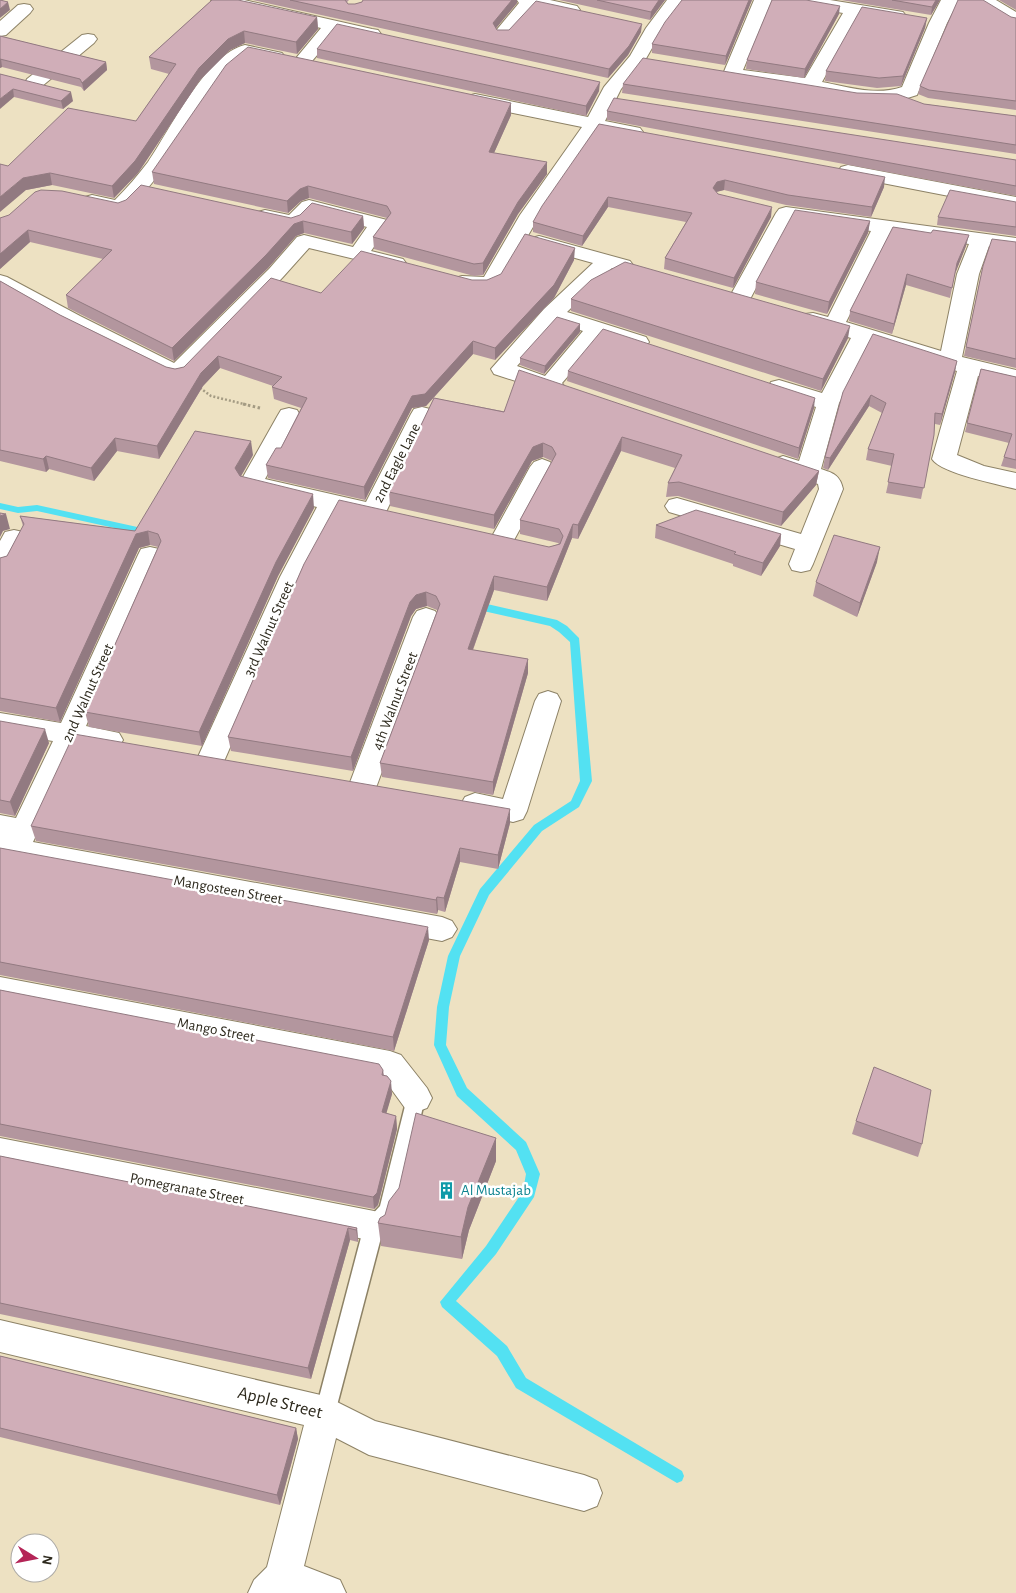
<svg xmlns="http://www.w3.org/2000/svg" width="1016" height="1593" viewBox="0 0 1016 1593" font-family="'Alegreya Sans',sans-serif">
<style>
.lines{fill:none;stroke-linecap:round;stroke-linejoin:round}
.stream{fill:#53e1f2;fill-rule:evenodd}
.service-casing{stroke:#8d8266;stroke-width:3}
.minor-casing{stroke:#8d8266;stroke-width:2}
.path-far1{stroke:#a49b83;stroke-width:2.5;stroke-dasharray:2 2;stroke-linecap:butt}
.path{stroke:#a49b83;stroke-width:3;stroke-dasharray:2.5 2.5;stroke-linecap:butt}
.service{fill:#fff;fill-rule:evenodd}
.minor{fill:#fff;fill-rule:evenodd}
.wall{fill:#b3969e}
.shaded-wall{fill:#927a81}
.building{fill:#d0aeb8;stroke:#927a81}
.labels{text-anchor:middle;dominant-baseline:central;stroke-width:5;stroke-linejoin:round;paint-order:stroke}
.street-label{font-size:15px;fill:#2d291d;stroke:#fff}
.culture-label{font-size:15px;fill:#0d838f;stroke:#fff;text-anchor:start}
.near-street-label{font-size:18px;fill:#2d291d;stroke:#fff}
</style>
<rect width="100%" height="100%" fill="#ede1c2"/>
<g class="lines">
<g class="stream">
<path d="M0 503 18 507 37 505 151 530 156 533 151 536 37 511 18 513 0 509Z"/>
<path d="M474 601 557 620 567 626 579 638 592 781 579 807 542 831 489 895 460 956 449 1007 446 1045 467 1088 526 1142 540 1174 534 1197 496 1254 456 1301 507 1346 526 1378 682 1471 684 1476 682 1481 677 1483 516 1388 497 1356 442 1307 440 1302 486 1246 523 1191 526 1174 516 1150 457 1096 434 1045 437 1007 448 956 480 889 534 825 571 801 580 781 570 642 559 632 550 626 470 608 469 605 470 602Z"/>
</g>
<defs>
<path id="service" d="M416 1090 423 1092 425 1098 399 1210 396 1216 383 1230 335 1413 332 1420 325 1423 318 1420 315 1413 364 1226 367 1220 380 1206 407 1098 409 1092Z"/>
<g id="minor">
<path d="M211 0H244L372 29 378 30 381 34 378 38 372 39 337 32 312 61 306 62 300 61 297 57 321 28 214 4Z"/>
<path d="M517 0H550L577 6 580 10 577 14 571 15 535 7 509 37 503 38 497 37 494 33 519 3Z"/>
<path d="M667 0H685L663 29 644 62 621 89 605 121 640 128 643 132 640 136 633 138 599 131 540 215 499 285 477 290 455 286 451 282 455 278 462 276 484 277 520 215 582 127 468 104 466 100 468 96 475 94 588 117 604 87 630 56 646 28Z"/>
<path d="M754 0H772L743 70 805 78 843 13 797 5 791 4 788 0H830L903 12 906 16 903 20 897 21 859 15 822 82C848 87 876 96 902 87L929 23 941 0H959L947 23 917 95 898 101 873 102 738 78 732 80 725 78 723 74Z"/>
<path d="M975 0H996L1016 12V25L1010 24 978 4Z"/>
<path d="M24 4 30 5 33 9 30 13 6 35 0 36V21L18 5Z"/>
<path d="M88 34 94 35 97 39 94 43 41 87 34 89 27 87 25 83 27 79 82 35Z"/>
<path d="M245 45 282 53 285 57 282 61 276 62 248 56C210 84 192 125 166 163 155 181 141 196 127 211L120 213 85 205 82 201 85 197 92 195 115 200C127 188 138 175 148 162 170 130 206 54 245 45Z"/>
<path d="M848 165 1016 197V209L841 175 838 171 841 167Z"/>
<path d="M309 200 387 220 390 224 371 251 403 259 406 263 403 267 396 269 309 248 283 277 185 378 177 380 169 378 64 326 0 289V275L7 277 80 316 174 363 269 269 297 237 304 235 353 247 367 227 313 213 300 226 293 228 258 220 255 216 258 212 265 210 289 215 302 202Z"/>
<path d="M786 207 1016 238V250L989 246 979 274 962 357 1016 370V384L978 376 957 455 984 466 1016 473V489C998 484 942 474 932 459L957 371 870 344 839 403 821 469C833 473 840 475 843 489L813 564 810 570 801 572 792 570 789 564 795 549 669 512 665 506 669 500 677 498 801 534 819 489 818 484 775 469 771 464 775 459 783 456 799 461 816 407 771 392 768 387 771 382 779 380 822 393 851 338 805 324 802 319 805 314 813 313 828 317 871 231 792 220 748 303 740 304 732 303 729 298 776 213 779 209ZM891 233 969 244 957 274 941 351 846 322Z"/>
<path d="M539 236 630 261 633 265 630 269 623 271 612 268 567 312 646 337 649 342 646 347 638 349 602 337 562 383 564 386 561 391 553 393 494 374 491 369 544 309 593 263 532 246 529 242 532 238ZM556 322 583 331 545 376 517 366Z"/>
<path d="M422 407 430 409 433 414 386 512 382 518 374 520 339 512 304 577 225 759 221 766 211 769 201 766 197 759 280 577 317 507 243 489 239 484 278 415 281 410 289 408 297 410 300 415 265 479 366 502 411 414 414 409Z"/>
<path d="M542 459 550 462 554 467 514 540 511 546 502 548 493 546 490 540 530 467 534 462Z"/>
<path d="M14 530 23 532 26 538 9 570 0 572V541L5 532Z"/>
<path d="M150 547 159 549 162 555 86 726 119 733 123 740 119 747 110 750 78 745 33 842 442 917 452 921 457 929 452 937 442 941 0 859V837H4H0V815L16 818 53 741 0 733V713L61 723 138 555 141 549Z"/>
<path d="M426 608 435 611 439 617 377 785 373 792 363 795 353 792 349 785 413 617 417 611Z"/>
<path d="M548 691 557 694 561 701 527 811 523 819 513 822 465 811 461 804 465 797 475 793 503 799 535 701 539 694Z"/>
<path d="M0 977 390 1051 401 1055 427 1088 432 1098 427 1108 416 1112 405 1108 381 1075 0 1001Z"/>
<path d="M0 1138 374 1211 386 1215 390 1226 386 1237 374 1241 0 1166Z"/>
<path d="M0 1320 325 1396 375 1421 584 1475 597 1480 602 1493 597 1506 584 1511 369 1455 336 1438 304 1566 340 1580 346 1593H248L254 1580 267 1567 304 1425 0 1352Z"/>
</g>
</defs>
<use href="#service" class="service-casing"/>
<use href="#minor" class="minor-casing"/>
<path class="path-far1" d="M200 388 211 396 248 405"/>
<path class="path" d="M243 404 260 408"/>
<use href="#service" class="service"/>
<use href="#minor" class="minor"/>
</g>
<g class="wall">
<path d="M212 0 317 17 318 29 297 54 245 43 230 50 200 80 138 173 114 198 52 185 26 190 8 166 136 121 169 74 151 69 149 57Z"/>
<path d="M253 0H349L347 2 348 4H355L362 2 363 0H517V3L495 28 497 30 641 32 628 55 608 78Z"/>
<path d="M559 0H665L650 20Z"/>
<path d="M682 0H752L725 65 652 53V44Z"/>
<path d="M841 0H940L931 15Z"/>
<path d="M999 0H1016V10Z"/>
<path d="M839 14 804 78 746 69 747 60Z"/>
<path d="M1011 17 1016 18V110L928 98 918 94 920 86Z"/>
<path d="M927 18 925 28 901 86 877 88 825 81 826 71Z"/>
<path d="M0 36 106 62 107 70 84 91 81 87 2 67 0 68Z"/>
<path d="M317 49 599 91 586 116 317 58Z"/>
<path d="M0 74 73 101 63 109 14 97Z"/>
<path d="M623 84 924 104 1016 116V154L622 93Z"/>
<path d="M607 111 1016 160V196L607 120Z"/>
<path d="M511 115 494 153 547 174 518 214 483 275 474 276 374 249 373 237 387 218 309 198 301 201 288 213 154 184 152 172Z"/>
<path d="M599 124 884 187 871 217 786 205 724 190 716 192 718 194 771 217 733 288 664 269 665 258 686 222 608 207 582 246 533 232V222Z"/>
<path d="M1016 202V236L937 225 938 217Z"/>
<path d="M118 203 291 218 363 216 364 228 352 244 304 233 296 236 268 268 174 361 68 308 66 295 103 259 30 242 0 269V218Z"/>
<path d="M870 221 868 233 827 314 755 294 756 282Z"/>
<path d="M893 227 966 246 955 273 950 298 906 285 892 334 849 321 850 311Z"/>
<path d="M1016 242V368L964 356 983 266Z"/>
<path d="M574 260 554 298 495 360 473 354 426 406 412 408 365 500 268 478 266 465 281 448 301 408 274 399 272 387 273 386 220 368 203 386 159 459 117 451 94 481 49 469 46 472 0 461V281L60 315 166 367 175 369 184 367 321 293 472 280H487Z"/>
<path d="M571 299 848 338 821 391 571 311Z"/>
<path d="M580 332 544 374 520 365V358Z"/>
<path d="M981 369 1016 377V469L1001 466 1004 457 1009 443 965 432Z"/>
<path d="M568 371 814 408 798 459 567 381Z"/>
<path d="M955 372 940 425 935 424 934 435 921 499 886 493 892 466 866 460 868 449 882 413 869 406 828 470 823 468 825 457 843 392Z"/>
<path d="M434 398 819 471 816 485 781 526 678 496 666 497 668 483 675 468 621 451 578 539 572 538 547 601 494 590 473 650 528 659V673L493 795 382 777 380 763 437 611V610L427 606 416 609 411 616 353 771 231 751 228 737 304 564 549 547 559 544 558 543 520 534V520L552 461 543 457 532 461 494 529 390 506 389 492Z"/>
<path d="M253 455 241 476 314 508 278 576 202 746 89 727 85 712 158 547 150 545 139 548 60 722 0 711V558L7 556 23 526 20 516 135 531Z"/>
<path d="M656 525 781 534 780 546 761 576 733 566V564L655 538Z"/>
<path d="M877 562 857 617 813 596 816 582Z"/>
<path d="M0 721 49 743 15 816 0 813Z"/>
<path d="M510 823 498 869 460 862 445 912 438 910 437 914 36 841 31 826Z"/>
<path d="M0 848 429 940 394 1051 0 975Z"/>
<path d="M0 990 383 1070 384 1075 392 1094 386 1113 396 1116 397 1129 378 1205 374 1209 0 1136Z"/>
<path d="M856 1121 922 1144 918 1157 852 1134Z"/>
<path d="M496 1138V1161L469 1230 462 1259 381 1246 378 1223 385 1215Z"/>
<path d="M0 1156 357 1228 358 1240V1242L350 1240 311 1379 0 1314Z"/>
<path d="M0 1356 296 1428 298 1439 280 1505 0 1437Z"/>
</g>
<g class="shaded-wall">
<path d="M512 0H517V3L493 32V23Z"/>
<path d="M659 0H665L650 20 651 12Z"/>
<path d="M749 0H752L725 65 726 56Z"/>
<path d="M936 0H940L931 15 932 7Z"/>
<path d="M8 2 10 10 0 18V9Z"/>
<path d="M840 6 839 14 804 78 805 69Z"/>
<path d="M317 17 318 29 297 54 296 42Z"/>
<path d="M927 18 925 28 901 86 903 76Z"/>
<path d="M642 24 641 32 628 55 608 78 609 69Z"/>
<path d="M244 31 245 43 230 50 200 80 138 173 114 198 112 186 199 68 228 39Z"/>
<path d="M0 59H1L2 67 0 68Z"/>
<path d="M106 62 107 70 84 91 82 83Z"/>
<path d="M600 82 599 91 586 116V106Z"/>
<path d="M13 89 14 97 0 109V99Z"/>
<path d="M71 92 73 101 63 109 61 101Z"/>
<path d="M511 103V115L489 164V152Z"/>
<path d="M547 162V174L518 214 483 275V263L518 202Z"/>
<path d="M50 173 52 185 26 190 0 212V197L23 178Z"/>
<path d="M885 177 884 187 871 217 872 207Z"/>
<path d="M725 180 724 190 716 192 713 188 717 182Z"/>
<path d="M308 186 309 198 301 201 288 213 287 201 300 189Z"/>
<path d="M608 197V207L582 246 583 236Z"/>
<path d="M772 207 771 217 733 288 734 278Z"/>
<path d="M363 216 364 228 352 244 351 232Z"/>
<path d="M303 221 304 233 296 236 268 268 174 361 172 348 294 224Z"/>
<path d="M870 221 868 233 827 314 829 302Z"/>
<path d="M28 230 30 242 0 269V254Z"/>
<path d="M969 235 966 246 955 274 957 263Z"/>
<path d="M575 248 574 260 554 298 495 360V348Z"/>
<path d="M907 274 906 285 892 334 894 324Z"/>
<path d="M580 324V332L544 374 545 366Z"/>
<path d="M850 326 848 338 821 391 823 379Z"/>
<path d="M473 341V354L426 406 412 408 365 500 364 487 412 396Z"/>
<path d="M218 356 220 368 203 386 159 459 157 446 201 373Z"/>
<path d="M957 361 955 372 940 425 942 414Z"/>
<path d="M871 395 869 406 828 470 830 458Z"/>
<path d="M815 398 814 408 798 459 799 448Z"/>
<path d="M622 437 621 451 578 539V525Z"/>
<path d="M115 438 117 451 94 481 91 468Z"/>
<path d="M251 441 253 455 237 483 235 468Z"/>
<path d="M543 443V457L532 461 494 529V515L533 447Z"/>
<path d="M46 456 49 469 46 472 43 459Z"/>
<path d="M819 471 816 485 781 526 783 512Z"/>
<path d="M313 494 314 508 278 576 202 746 199 732 276 562Z"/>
<path d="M6 514 10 529 3 531 0 537V516Z"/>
<path d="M573 524 572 538 547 601V587Z"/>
<path d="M148 531 150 545 139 548 60 722 56 708 136 534Z"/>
<path d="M781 534 780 546 761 576 763 563Z"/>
<path d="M880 547 877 562 857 617 860 603Z"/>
<path d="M494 576V590L468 663V649Z"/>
<path d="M426 592 427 606 416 609 411 616 353 771 351 757 410 602 416 595Z"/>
<path d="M528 659V673L493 795V782Z"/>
<path d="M45 729 49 743 15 816 10 802Z"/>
<path d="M510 809V823L498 869V855Z"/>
<path d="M460 848V862L445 912 444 898Z"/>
<path d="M437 897 438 910 437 914 436 900Z"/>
<path d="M428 927 429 940 394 1051 393 1037Z"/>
<path d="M391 1081 392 1094 383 1125 382 1112Z"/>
<path d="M396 1116 397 1129 378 1205 374 1209 373 1197Z"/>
<path d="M496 1138V1161L469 1230 462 1259 461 1237 468 1207Z"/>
<path d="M348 1228 350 1240 311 1379 308 1368Z"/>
<path d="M357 1228 358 1240V1242L356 1230Z"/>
<path d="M296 1428 298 1439 280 1505 277 1495Z"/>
</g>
<g class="building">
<path d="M0 0 8 2 0 9Z"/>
<path d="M212 0H238L317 17 296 42 244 31 228 39 199 68 135 161 112 186 50 173 23 178 0 197V164L8 166 68 108 136 121 176 64 149 57Z"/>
<path d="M290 0H345L348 4H355L362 2 363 0H512L493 23 497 30H509L536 1 642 24 629 46 609 69Z"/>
<path d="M597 0H659L651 12Z"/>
<path d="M682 0H749L726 56 652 44 665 22Z"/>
<path d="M772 0H806L840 6 805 69 747 60Z"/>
<path d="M892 0H936L932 7Z"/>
<path d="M958 0H983L1011 17 1016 18V101L929 90 920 86Z"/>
<path d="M862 7 927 18 903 76 879 78 826 71Z"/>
<path d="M337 24 600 82 586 106 317 49Z"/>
<path d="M0 36 106 62 82 83 80 79 0 59Z"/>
<path d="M248 47 511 103 489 152 547 162 518 202 483 263 474 264 373 237 391 213 387 206 308 186 300 189 287 201 152 172 226 65Z"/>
<path d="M643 58 857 93 897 94 924 104 1016 116V145L623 84Z"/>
<path d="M0 74 71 92 61 101 13 89 0 99Z"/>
<path d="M614 98 1016 160V186L607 111Z"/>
<path d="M599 124 885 177 872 207 788 195 725 180 717 182 713 188 718 194 772 207 734 278 665 258 692 213 608 197 583 236 533 222 542 206Z"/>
<path d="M141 185 291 218 300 215 312 203 363 216 351 232 303 221 294 224 266 255 172 348 66 295 112 250 28 230 0 254V218L9 215 35 192 41 190 62 191 118 203 126 200Z"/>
<path d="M950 190 1016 202V227L938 217Z"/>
<path d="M795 210 870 221 829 302 756 282Z"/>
<path d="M893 227 931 233 933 230 969 235 957 263 952 288 907 274 894 324 850 311Z"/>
<path d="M525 234 575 248 554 285 495 348 473 341 425 394 412 396 364 487 266 465 276 448H281L307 398 272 387 282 377 218 356 201 373 157 446 115 438 91 468 46 456 43 459 0 450V281L60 315 166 367 175 369 184 367 271 278 321 293 361 251 472 280H487L501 274Z"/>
<path d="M992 239 1016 242V359L966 347 983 266Z"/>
<path d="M625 262 850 326 823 379 571 299 591 280Z"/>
<path d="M557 317 580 324 545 366 520 358Z"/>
<path d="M603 329 815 398 799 448 568 371Z"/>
<path d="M873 334 957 361 942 414 935 413 934 435 924 488 888 482 894 454 868 449 886 403 871 395 830 458 825 457 843 392Z"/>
<path d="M981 369 1016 377V460L1004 457 1012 434 967 423Z"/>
<path d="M519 370 819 471 783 512 679 482 668 483 682 455 622 437 578 525 573 524 547 587 494 576 468 649 528 659 493 782 380 763 440 604 436 596 426 592 416 595 410 602 351 757 228 737 304 564 339 500 549 547 560 544 563 536 559 529 520 520 556 454 552 447 543 443 533 447 494 515 389 492 434 398 504 412Z"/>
<path d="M195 431 251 441 235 468 240 476 313 494 276 562 199 732 85 712 161 541 158 534 148 531 136 534 56 708 0 698V558L7 556 24 524 20 516 135 531Z"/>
<path d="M696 510 781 534 763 563 734 554 736 552 656 525Z"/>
<path d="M0 513 6 514 0 516Z"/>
<path d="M834 535 880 547 860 603 816 582Z"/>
<path d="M0 721 45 729 10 802 0 800Z"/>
<path d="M74 734 510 809 498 855 460 848 444 898 437 897 436 900 31 826Z"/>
<path d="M0 848 428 927 393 1037 0 962Z"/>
<path d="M0 990 379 1064 383 1070 382 1075 387 1076 391 1081 382 1112 396 1116 377 1193 373 1197 0 1124Z"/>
<path d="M874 1067 931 1090 922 1144 856 1121Z"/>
<path d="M416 1113 496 1138 468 1207 461 1237 378 1223 380 1218 385 1215 389 1201 399 1188Z"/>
<path d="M0 1156 357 1228 356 1230 348 1228 308 1368 0 1303Z"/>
<path d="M0 1356 296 1428 277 1495 0 1428Z"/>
</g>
<defs>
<symbol id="building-bare" viewBox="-9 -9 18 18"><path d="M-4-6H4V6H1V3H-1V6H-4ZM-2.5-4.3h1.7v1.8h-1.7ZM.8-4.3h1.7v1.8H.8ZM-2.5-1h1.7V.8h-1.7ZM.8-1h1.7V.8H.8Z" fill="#0f9aa8" stroke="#fff" stroke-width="2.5" paint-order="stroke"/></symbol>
</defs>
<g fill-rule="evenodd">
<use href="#building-bare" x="434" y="1178" width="25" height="25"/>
</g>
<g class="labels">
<g class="street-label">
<text transform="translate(397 463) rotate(-63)">2nd Eagle Lane</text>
<text transform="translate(269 629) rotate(-66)">3rd Walnut Street</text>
<text transform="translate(88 693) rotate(-66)">2nd Walnut Street</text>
<text transform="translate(395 701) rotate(-69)">4th Walnut Street</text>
<text transform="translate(228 890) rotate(10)">Mangosteen Street</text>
<text transform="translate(216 1030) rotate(11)">Mango Street</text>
<text transform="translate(187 1189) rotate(11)">Pomegranate Street</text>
</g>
<g class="culture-label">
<text x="461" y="1190">Al Mustajab</text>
</g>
<g class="near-street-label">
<text transform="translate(280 1403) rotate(14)">Apple Street</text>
</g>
</g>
<g transform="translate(35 1558) rotate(100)"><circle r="24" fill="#ffffff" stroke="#aba9a5"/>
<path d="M0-4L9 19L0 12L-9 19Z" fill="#b42557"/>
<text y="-8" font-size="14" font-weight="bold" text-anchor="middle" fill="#2d291d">N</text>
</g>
</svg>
